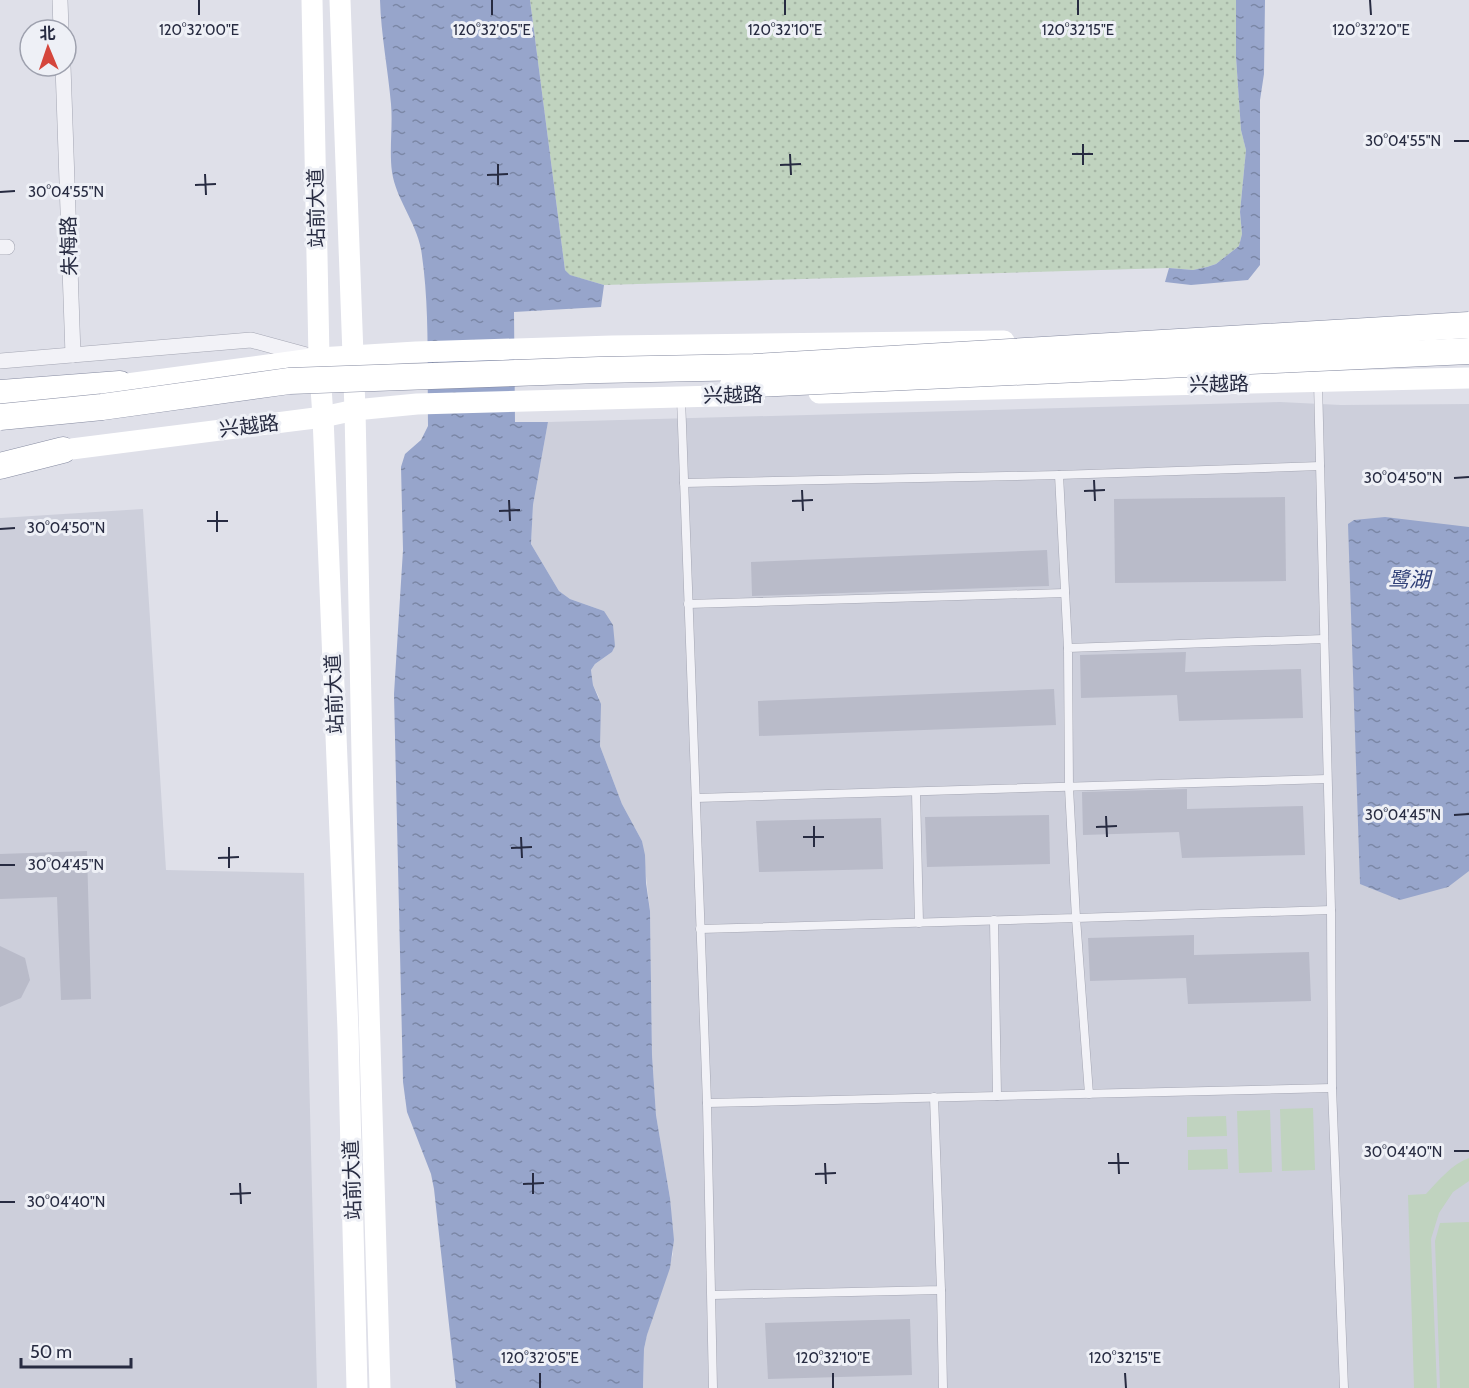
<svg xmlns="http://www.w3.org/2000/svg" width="1469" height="1388" viewBox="0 0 1469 1388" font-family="Cabin,'Noto Sans SC',sans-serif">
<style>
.built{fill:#cdcfdb}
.grass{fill:url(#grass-dots)}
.park{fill:#c0d3bf}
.water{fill:url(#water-ripples)}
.building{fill:#b9bbc9}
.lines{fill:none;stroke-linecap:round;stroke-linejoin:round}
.service-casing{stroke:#a4a6b3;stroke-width:9}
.minor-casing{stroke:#a4a6b3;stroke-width:16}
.trunk-casing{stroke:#858aa0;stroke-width:27}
.service{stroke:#f2f2f7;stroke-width:8}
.minor{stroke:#f2f2f7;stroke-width:15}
.secondary{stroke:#fff;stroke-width:21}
.trunk{stroke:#fff;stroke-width:26}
.trunk-bridge-casing{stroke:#858aa0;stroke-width:27;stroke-linecap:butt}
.trunk-bridge{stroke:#fff;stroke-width:26}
.ticks{fill:none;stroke:#272b41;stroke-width:2}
.labels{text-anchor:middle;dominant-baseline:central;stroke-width:6;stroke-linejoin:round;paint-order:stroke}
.street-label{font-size:20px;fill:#272b41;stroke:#eef0f6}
.water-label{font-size:21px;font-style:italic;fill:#2f3f77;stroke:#eef0f6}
.ticks-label{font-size:15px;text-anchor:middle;fill:#272b41;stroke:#eef0f6;stroke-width:6;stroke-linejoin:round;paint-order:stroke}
</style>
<defs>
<pattern id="grass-dots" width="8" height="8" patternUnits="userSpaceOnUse" patternTransform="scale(1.5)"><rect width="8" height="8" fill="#c0d3bf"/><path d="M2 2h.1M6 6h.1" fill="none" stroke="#a5b5a5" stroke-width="1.8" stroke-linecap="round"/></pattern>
<pattern id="water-ripples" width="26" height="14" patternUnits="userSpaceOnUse" patternTransform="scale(1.5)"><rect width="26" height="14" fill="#97a5cb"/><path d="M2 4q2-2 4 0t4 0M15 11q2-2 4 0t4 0" fill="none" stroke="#7b87a6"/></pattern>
</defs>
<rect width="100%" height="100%" fill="#dfe0e9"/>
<g class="built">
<path d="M1280 402 1341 405 1469 404V1388H643L644 1349 647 1335 673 1254 670 1198 656 1115 652 1055 650 911 642 841 622 804 600 746 599 697 593 685 591 670 595 664 612 652 615 646 604 611 570 599 559 591 531 544 533 505 548 422Z"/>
<path d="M143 509 166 870 304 873 317 1388H0V518Z"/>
</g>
<path class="grass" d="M530 0H1236V57L1241 130 1246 150 1240 212 1242 234 1239 246 1216 264 1207 267 1193 270 1169 268 604 285 569 275 565 270Z"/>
<g class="park">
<path d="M1313 1108 1315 1170 1282 1171 1280 1109Z"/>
<path d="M1270 1110 1272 1172 1239 1173 1237 1111Z"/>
<path d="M1226 1116 1227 1136 1187 1137V1117Z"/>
<path d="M1227 1149 1228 1169 1188 1170V1150Z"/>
<path d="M1469 1158V1181L1453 1192 1439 1213 1431 1239 1437 1388H1414L1408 1195 1426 1194C1438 1181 1452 1164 1469 1158Z"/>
<path d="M1469 1222V1388H1440L1435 1241 1440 1223Z"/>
</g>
<g class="water">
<path d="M380 0H530L565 270 570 275 604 285 601 307 514 312 515 422H548L533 505 531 544 559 591 570 599 604 611 613 625 615 646 612 652 595 664 591 670 593 685 601 704 600 746 622 804 642 841 645 855 646 883 650 911 652 1055 656 1115 670 1198 674 1240 670 1268 647 1335 644 1349 643 1388H456L434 1189 431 1174 407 1112 403 1082 394 694 403 550 401 467 405 454 421 440 428 426C427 367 430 306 421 249 416 222 396 199 392 172 389 150 393 126 391 104 388 69 381 35 380 0Z"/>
<path d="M1236 0H1265L1264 74 1260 100V265L1248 280 1191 285 1165 282 1169 268 1193 270 1207 267 1216 264 1239 246 1242 234 1240 212 1246 150 1241 130 1236 57Z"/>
<path d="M1385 517 1469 527V871L1448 887 1400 900 1360 884 1348 524 1354 520Z"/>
</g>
<g class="building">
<path d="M1285 497 1286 581 1115 583 1114 499Z"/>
<path d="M1047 550 1049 586 752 596 751 562Z"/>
<path d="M1186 652 1185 672 1301 669 1303 718 1179 721 1177 695 1081 698 1080 655Z"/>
<path d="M1054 689 1056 725 759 736 758 701Z"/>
<path d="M1187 789V809L1303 806 1305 855 1182 858 1179 832 1083 835 1082 792Z"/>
<path d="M1049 815 1050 864 927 867 925 817Z"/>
<path d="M881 818 883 869 759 872 756 821Z"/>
<path d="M87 851 91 999 61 1000 57 897 0 899V854Z"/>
<path d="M1194 935V955L1309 952 1311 1001 1188 1004 1186 978 1090 981 1088 938Z"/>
<path d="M0 946 25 958 30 980 21 998 0 1007Z"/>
<path d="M910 1319 912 1375 768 1379 765 1323Z"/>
</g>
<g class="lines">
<defs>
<g id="service">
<path d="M1318 382 1331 910 1332 1088 1344 1388"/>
<path d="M681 398 707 1103 713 1388"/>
<path d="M1059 475 1068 648"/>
<path d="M684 483 1059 475 1320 466"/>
<path d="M688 604 1065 593"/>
<path d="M916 792 919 923"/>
<path d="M696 798 1327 779"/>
<path d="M994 920 997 1096"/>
<path d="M700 929 1076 918 1069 788 1068 648 1324 639"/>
<path d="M1089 1094 1076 918 1331 910"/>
<path d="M707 1103 1332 1088"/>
<path d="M941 1290 943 1388"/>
<path d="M712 1295 941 1290 934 1097"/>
</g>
<g id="minor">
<path d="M60 0 61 30"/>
<path d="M63 66 73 355"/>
<path d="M0 247H7"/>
<path d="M0 361 251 340 310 356"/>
</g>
<g id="trunk">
<path d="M0 393 120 384"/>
<path d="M0 466 63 450"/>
</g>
</defs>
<use href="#service" class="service-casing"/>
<use href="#minor" class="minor-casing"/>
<use href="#trunk" class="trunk-casing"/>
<use href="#service" class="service"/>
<use href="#minor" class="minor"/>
<g class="secondary">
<path d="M312 0 319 358 323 417 348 1030 357 1388"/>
<path d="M340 0 355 410 363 803 380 1388"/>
<path d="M105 387 319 358 416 352 612 346 1004 341"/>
<path d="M819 393 1469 378"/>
<path d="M48 452 323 417 355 410 417 404 755 395"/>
</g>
<use href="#trunk" class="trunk"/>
<defs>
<g id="trunk-bridge">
<path d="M733 385 1469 351"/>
<path d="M0 417 102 407 289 381 599 370 754 367 1469 325"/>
</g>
</defs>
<use href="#trunk-bridge" class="trunk-bridge-casing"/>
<use href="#trunk-bridge" class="trunk-bridge"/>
</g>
<path class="ticks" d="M199 0V15M492 0V15M785 0V15M1078 0V15M1370 0 1371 15M1454 141H1469M1083 144V165M790 154 791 175M1072 154H1093M498 164V185M780 165 801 164M205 174 206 195M487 175 508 174M195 185 216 184M0 192 15 191M1454 478 1469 477M1094 480 1095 501M802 490 803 511M1084 491 1105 490M509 500 510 521M792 501 813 500M217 511V532M499 511 520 510M207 521H228M0 529 15 528M1454 815 1469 814M1106 816 1107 837M814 826V847M1096 827 1117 826M521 837 522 858M803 837H824M229 847V868M511 848 532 847M218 858 239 857M0 865H15M1454 1151H1469M1118 1153 1119 1174M825 1163 826 1184M1108 1163H1129M533 1173V1194M815 1174 836 1173M240 1183 241 1204M523 1184 544 1183M230 1194 251 1193M0 1202H15M540 1373V1388M833 1373V1388M1125 1373 1126 1388"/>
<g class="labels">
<g class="street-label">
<text transform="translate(316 208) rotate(-91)">站前大道</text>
<text transform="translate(69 246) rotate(-92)">朱梅路</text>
<text transform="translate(1219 384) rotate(-1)">兴越路</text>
<text transform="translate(733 395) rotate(-1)">兴越路</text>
<text transform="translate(249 426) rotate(-7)">兴越路</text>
<text transform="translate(334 694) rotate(-92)">站前大道</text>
<text transform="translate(352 1180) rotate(-92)">站前大道</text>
</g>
<g class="water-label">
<text x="1409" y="579">鹭湖</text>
</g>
</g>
<g class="ticks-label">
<text x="199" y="35">120°32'00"E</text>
<text x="492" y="35">120°32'05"E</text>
<text x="785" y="35">120°32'10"E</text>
<text x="1078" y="35">120°32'15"E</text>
<text x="1371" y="35">120°32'20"E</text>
<text x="1403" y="146">30°04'55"N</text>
<text x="66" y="197">30°04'55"N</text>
<text x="1403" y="483">30°04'50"N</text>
<text x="66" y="533">30°04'50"N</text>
<text x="1403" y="820">30°04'45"N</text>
<text x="66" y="870">30°04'45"N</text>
<text x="1403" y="1157">30°04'40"N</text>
<text x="66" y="1207">30°04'40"N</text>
<text x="540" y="1363">120°32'05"E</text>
<text x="833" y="1363">120°32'10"E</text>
<text x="1125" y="1363">120°32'15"E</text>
</g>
<g transform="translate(48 48) rotate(358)"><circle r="28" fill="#eef0f6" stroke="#9ea1ae" stroke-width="1.5"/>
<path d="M0-4.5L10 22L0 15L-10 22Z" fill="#d5463c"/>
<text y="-9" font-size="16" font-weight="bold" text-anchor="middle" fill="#272b41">北</text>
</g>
<path d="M21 1358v9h110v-9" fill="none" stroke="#272b41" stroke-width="3"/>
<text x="30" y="1358" font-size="18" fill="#272b41" stroke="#eef0f6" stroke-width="4.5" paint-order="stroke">50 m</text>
</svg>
